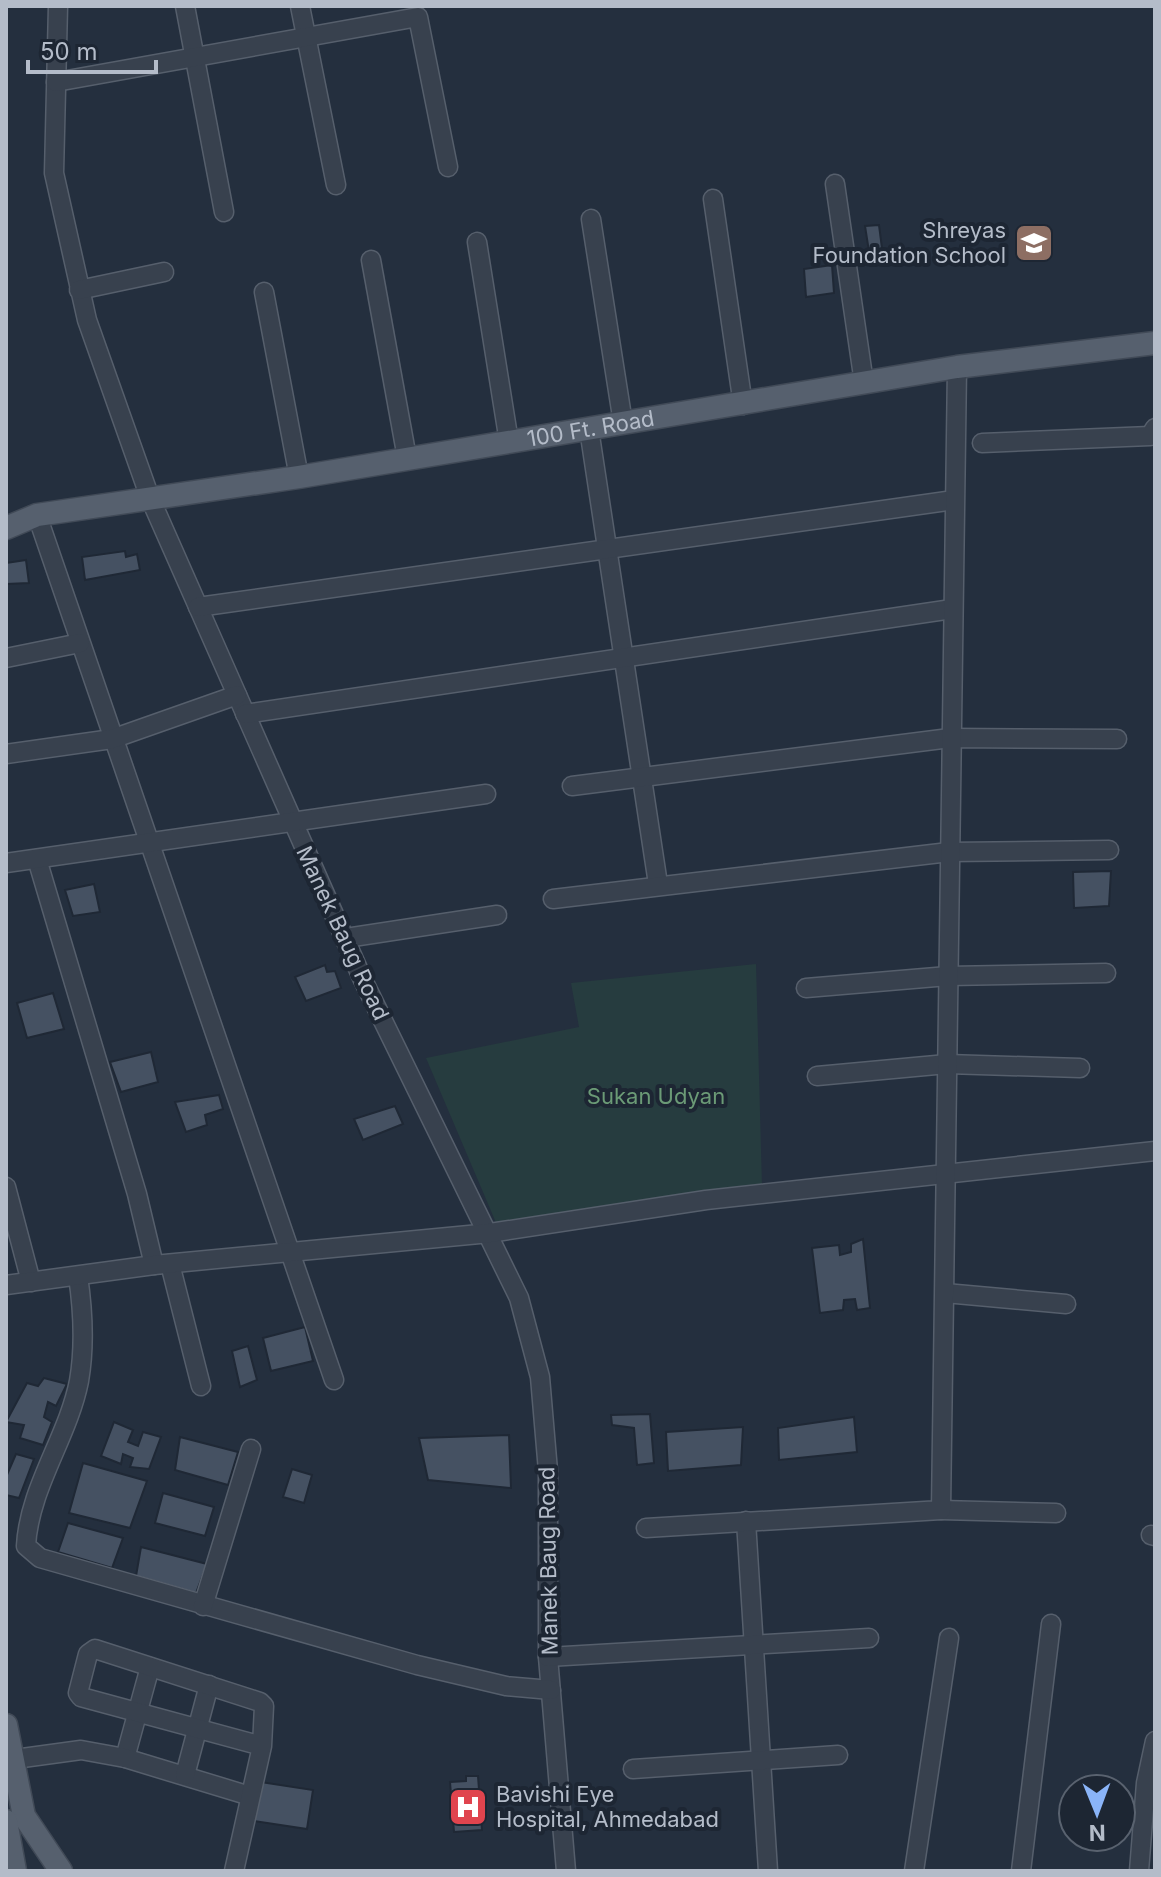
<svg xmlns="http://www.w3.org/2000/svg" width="1161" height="1877" viewBox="0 0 1161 1877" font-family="Inter,sans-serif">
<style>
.green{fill:#263c3f}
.building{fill:#455162;stroke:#1f2835;stroke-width:2}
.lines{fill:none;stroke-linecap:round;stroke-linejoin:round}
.minor-casing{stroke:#565f6c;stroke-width:21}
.major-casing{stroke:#414a57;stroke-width:25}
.minor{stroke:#38414e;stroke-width:18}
.major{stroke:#56606e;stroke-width:22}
.labels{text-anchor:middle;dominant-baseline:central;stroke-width:8;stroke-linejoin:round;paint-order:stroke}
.poi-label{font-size:22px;fill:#b4bcc9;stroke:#1d2633;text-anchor:end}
.street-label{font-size:22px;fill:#b4bcc9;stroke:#1d2633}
.park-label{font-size:22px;fill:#6b9a76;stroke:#1d2633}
</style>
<rect width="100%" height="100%" fill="#242f3e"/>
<path class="green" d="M756 964 762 1186 497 1225 426 1058 579 1027 571 983Z"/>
<g class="building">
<path d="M879 225 883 256 870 258 865 226Z"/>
<path d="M832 265 834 293 806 297 804 269Z"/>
<path d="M125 551 126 557 137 554 140 570 85 580 82 557Z"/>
<path d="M26 560 29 583 6 584V563Z"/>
<path d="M1111 871 1109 906 1074 908 1073 872Z"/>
<path d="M94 884 100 912 73 916 65 890Z"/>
<path d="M325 965 327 972 335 971 341 988 306 1001 295 977Z"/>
<path d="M53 993 64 1029 27 1038 17 1003Z"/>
<path d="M151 1052 158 1082 121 1092 110 1062Z"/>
<path d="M219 1095 223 1109 205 1115 207 1125 186 1132 175 1102Z"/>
<path d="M395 1106 403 1124 363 1140 354 1119Z"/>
<path d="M863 1239 870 1308 857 1310 855 1299 844 1300 843 1310 820 1313 812 1248 839 1245 840 1255 851 1252V1244Z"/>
<path d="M305 1327 313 1361 271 1371 263 1338Z"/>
<path d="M248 1346 257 1380 240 1387 232 1351Z"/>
<path d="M44 1378 67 1384 56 1406 48 1402 44 1417 52 1422 43 1445 20 1438 24 1425 6 1422 27 1383 38 1386Z"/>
<path d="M650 1414 654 1463 637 1465 634 1428 612 1425 611 1415Z"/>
<path d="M854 1417 857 1452 779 1460 778 1428Z"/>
<path d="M114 1422 133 1430 128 1442 138 1446 143 1432 161 1437 149 1469 130 1467 133 1458 123 1454 121 1464 101 1456Z"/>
<path d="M743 1427 741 1465 668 1471 666 1432Z"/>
<path d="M509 1435 511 1488 428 1480 419 1438Z"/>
<path d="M180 1437 238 1452 228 1485 175 1470Z"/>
<path d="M16 1454 34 1459 19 1498 6 1495V1477Z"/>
<path d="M83 1463 147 1481 130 1528 69 1513Z"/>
<path d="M292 1469 312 1475 304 1503 283 1497Z"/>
<path d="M163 1493 214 1507 205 1536 155 1523Z"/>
<path d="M68 1523 123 1538 112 1568 58 1552Z"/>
<path d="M141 1547 207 1564 196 1593 136 1576Z"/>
<path d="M466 1776H478L482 1830 454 1832 450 1782 466 1781Z"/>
<path d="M254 1781 313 1790 307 1829 248 1820Z"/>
</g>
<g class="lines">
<defs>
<g id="minor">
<path d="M58 6 54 173 87 320 150 498 363 980 519 1298 540 1377 548 1471V1657L566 1871"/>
<path d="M185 6 224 212"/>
<path d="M300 6 336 185"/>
<path d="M56 82 418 17 448 167"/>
<path d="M835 184 864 383"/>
<path d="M713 199 743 405"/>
<path d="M591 219 623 423"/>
<path d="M477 242 509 442"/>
<path d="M371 260 407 458"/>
<path d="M79 290 164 272"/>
<path d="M264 292 299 477"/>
<path d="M589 429 658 884"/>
<path d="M982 443 1150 436 1155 428"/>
<path d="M37 515 334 1380"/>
<path d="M198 607 954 500"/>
<path d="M6 658 80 643"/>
<path d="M245 714 952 609"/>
<path d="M6 754 112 739 237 695"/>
<path d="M572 786 950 738 1117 739"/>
<path d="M37 859 137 1194 154 1265"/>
<path d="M6 863 486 794"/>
<path d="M553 899 949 852 1109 850"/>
<path d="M346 938 497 915"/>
<path d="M806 988 948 976 1106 973"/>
<path d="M817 1076 947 1064 1080 1068"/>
<path d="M6 1187 31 1282"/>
<path d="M170 1264 201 1386"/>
<path d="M78 1276C83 1310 85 1346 79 1381 68 1437 29 1488 26 1546L40 1558 417 1665 506 1686 551 1690"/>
<path d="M6 1285 154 1265 490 1233 706 1200 1155 1151"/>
<path d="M945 1293 1066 1304"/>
<path d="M941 1510 1056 1513"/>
<path d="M746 1521 768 1871"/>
<path d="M646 1528 941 1510 957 367"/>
<path d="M1151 1535 1155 1536"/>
<path d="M203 1606 251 1449"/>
<path d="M548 1657 869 1638"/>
<path d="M125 1758 150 1667"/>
<path d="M15 1759 81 1750 125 1758 250 1796"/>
<path d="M633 1769 838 1755"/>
<path d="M185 1775 209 1685"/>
<path d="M234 1871 262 1746 264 1706 260 1702 95 1649 88 1654 78 1693 81 1697 262 1746"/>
<path d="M914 1871 949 1638"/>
<path d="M1021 1871 1051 1624"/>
<path d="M1139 1871 1146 1783 1155 1741"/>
</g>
<g id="major">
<path id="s1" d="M6 528 37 515 299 477 957 367 1155 343"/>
<path d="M6 1725 24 1816 61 1871"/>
<path d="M6 1821 15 1871"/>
</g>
</defs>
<use href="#minor" class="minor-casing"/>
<use href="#major" class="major-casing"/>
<use href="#minor" class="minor"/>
<use href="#major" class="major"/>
</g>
<defs>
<symbol id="school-square" viewBox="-11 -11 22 22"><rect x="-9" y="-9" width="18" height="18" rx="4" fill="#8d6e63" stroke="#1d2633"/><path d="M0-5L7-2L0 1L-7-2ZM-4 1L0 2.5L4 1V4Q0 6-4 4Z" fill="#fff"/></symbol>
<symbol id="hospital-square" viewBox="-11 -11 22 22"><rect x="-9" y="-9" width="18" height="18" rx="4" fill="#e0444e" stroke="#1d2633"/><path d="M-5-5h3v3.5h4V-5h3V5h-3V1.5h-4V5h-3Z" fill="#fff"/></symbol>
</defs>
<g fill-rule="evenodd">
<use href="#school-square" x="1012" y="221" width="44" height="44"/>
<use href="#hospital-square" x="446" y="1785" width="44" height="44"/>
</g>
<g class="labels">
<g class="poi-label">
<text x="1006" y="230">Shreyas<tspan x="1006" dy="25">Foundation School</tspan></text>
<text x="496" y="1794" text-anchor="start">Bavishi Eye<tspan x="496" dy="25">Hospital, Ahmedabad</tspan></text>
</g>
<g class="street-label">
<text stroke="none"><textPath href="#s1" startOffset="594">100 Ft. Road</textPath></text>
<text transform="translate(343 933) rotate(65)">Manek Baug Road</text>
<text transform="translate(548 1561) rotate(-91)">Manek Baug Road</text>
</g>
<g class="park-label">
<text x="656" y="1096">Sukan Udyan</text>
</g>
</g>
<rect width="1161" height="1877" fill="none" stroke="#b4bcc9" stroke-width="16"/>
<g transform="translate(1097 1813) rotate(179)"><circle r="38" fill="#1d2633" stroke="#59626f" stroke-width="2"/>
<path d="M0-6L14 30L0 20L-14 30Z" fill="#8ab4f8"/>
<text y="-12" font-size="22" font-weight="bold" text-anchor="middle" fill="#b4bcc9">N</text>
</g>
<path d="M28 60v12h128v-12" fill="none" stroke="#b4bcc9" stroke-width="4"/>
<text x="40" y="60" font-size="24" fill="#b4bcc9" stroke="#1d2633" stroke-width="6" paint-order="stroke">50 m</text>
</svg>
